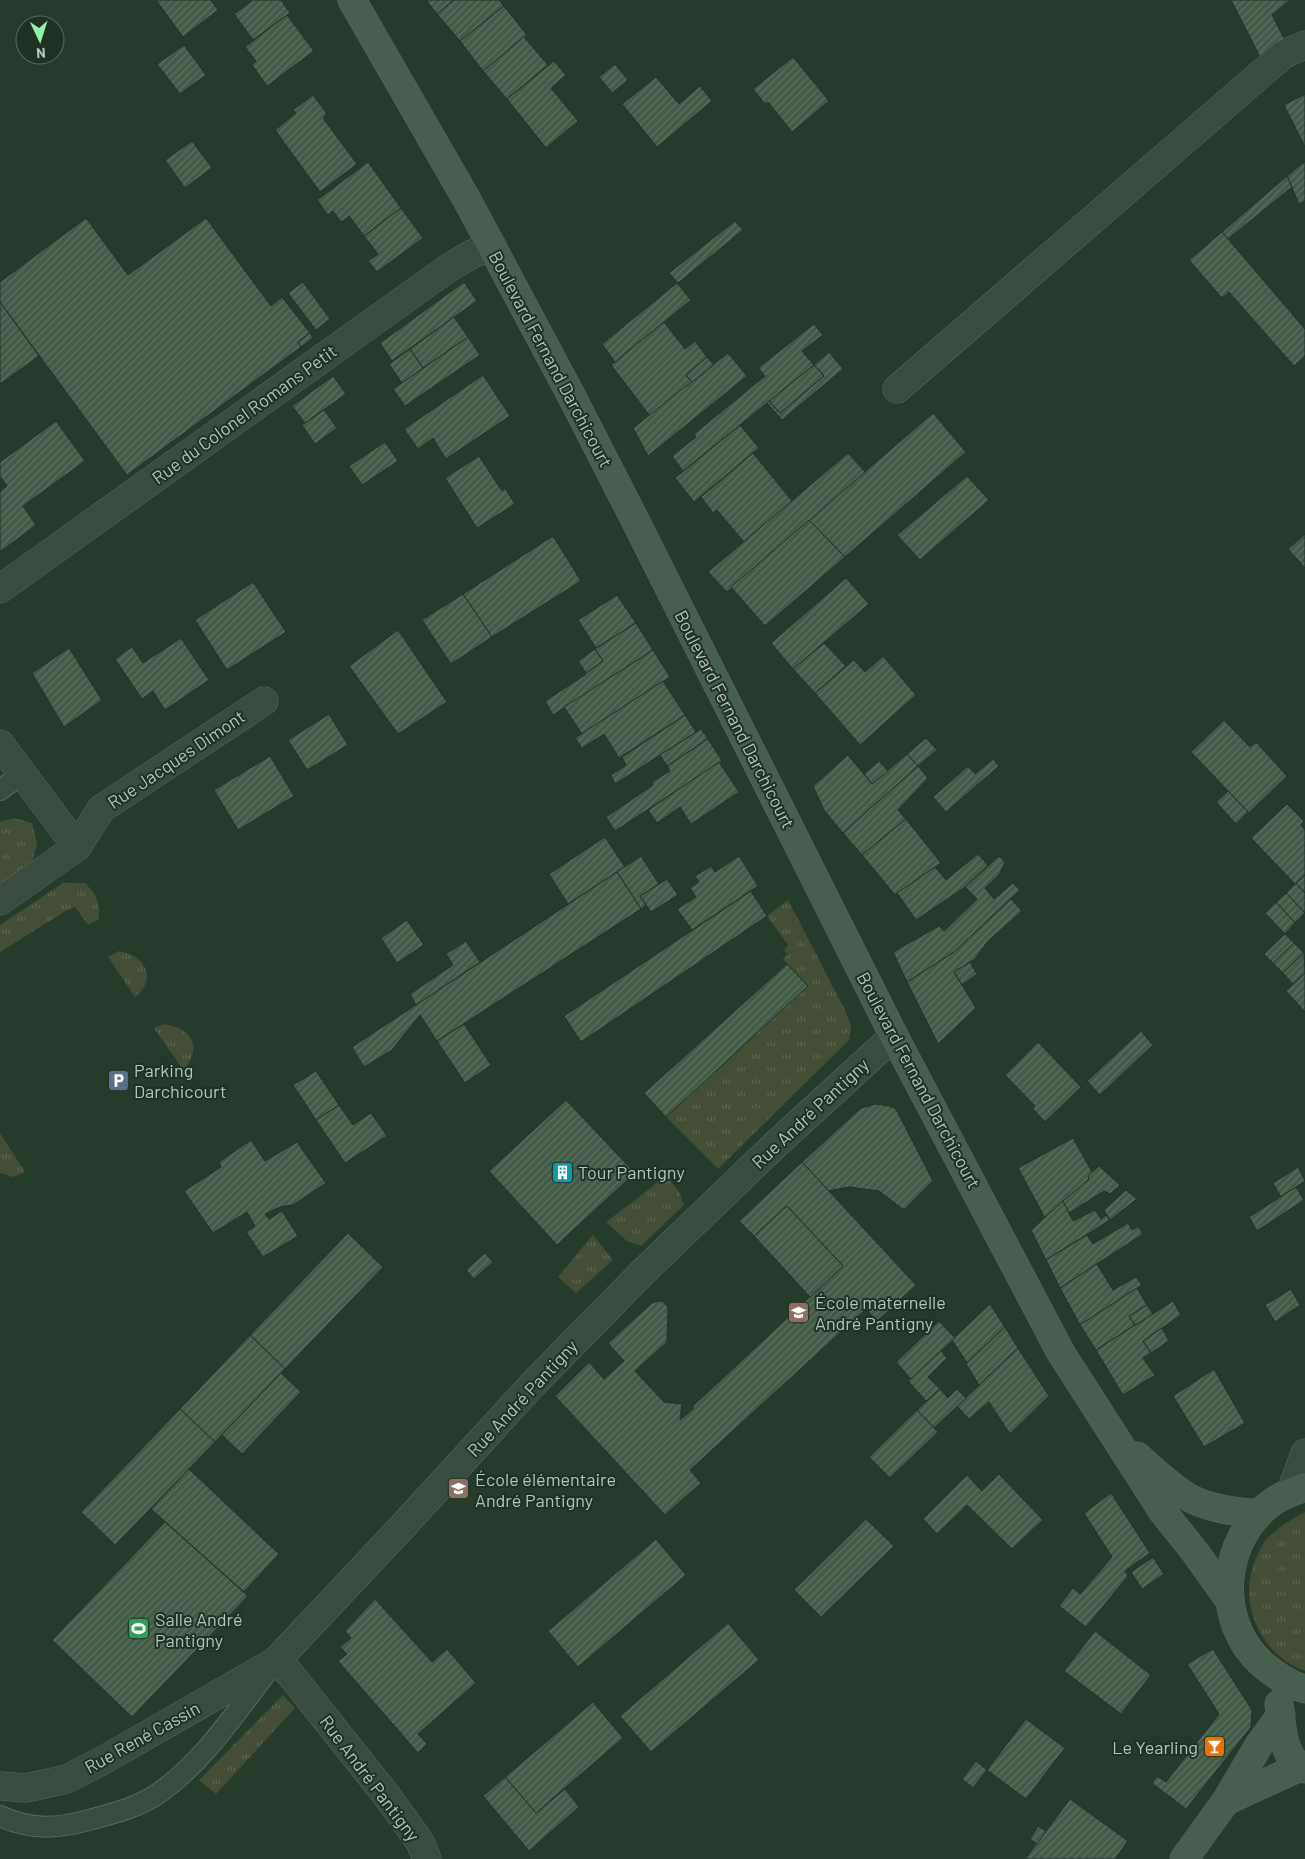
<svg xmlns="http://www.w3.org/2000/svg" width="1305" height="1859" viewBox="0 0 1305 1859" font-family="Barlow,sans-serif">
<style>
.grass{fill:url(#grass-tufts)}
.building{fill:url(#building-hatch);stroke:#203324}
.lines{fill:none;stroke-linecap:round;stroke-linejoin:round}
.lane-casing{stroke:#5a6c5e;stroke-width:22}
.street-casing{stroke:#5a6c5e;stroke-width:29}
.secondary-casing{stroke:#5a6c5e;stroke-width:29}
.lane{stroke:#394c3d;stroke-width:20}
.street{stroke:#394c3d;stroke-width:28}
.secondary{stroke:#475f4d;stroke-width:28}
.labels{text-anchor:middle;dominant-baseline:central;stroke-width:4;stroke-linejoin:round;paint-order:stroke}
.street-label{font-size:18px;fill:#b5c7b9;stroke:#1e3122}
.poi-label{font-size:18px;fill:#b5c7b9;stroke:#1e3122;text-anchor:start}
</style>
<defs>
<pattern id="grass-tufts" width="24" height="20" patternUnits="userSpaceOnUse" patternTransform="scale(1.25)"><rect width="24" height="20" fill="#424e35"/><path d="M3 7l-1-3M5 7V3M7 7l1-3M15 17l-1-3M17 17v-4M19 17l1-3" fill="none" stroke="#5b6650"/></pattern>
<pattern id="building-hatch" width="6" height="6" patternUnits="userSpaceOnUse" patternTransform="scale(1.25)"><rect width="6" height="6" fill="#425b47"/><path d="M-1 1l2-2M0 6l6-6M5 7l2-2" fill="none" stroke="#5b715f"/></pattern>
</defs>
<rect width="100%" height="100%" fill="#253c2a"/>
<g class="grass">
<path d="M14 818 32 823 37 844 32 862 0 883V822Z"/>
<path d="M63 883H85C97 895 100 902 99 919L88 925 75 907 64 912 0 952V925Z"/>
<path d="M788 900 845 1010 851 1025 849 1040 718 1169 666 1117 808 986 783 959 788 954 784 950 788 945 767 916Z"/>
<path d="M119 951C145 955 158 979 135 997L108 957Z"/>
<path d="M165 1024C181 1027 199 1037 192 1056 190 1061 187 1066 184 1071L154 1028Z"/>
<path d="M0 1134V1133L25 1172 13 1177 0 1173Z"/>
<path d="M666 1176 679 1191 684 1205 641 1246 627 1241 606 1222Z"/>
<path d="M593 1235 613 1260 576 1293 558 1277Z"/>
<path d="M1305 1512V1671C1261 1655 1236 1602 1256 1558 1259 1553 1261 1546 1265 1541 1277 1528 1290 1520 1305 1512Z"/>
<path d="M283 1695 295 1708 216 1794 199 1780Z"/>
</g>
<g class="building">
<path d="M156 0H211L218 10 183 37Z"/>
<path d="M253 0H281L290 13 253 40 234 14Z"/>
<path d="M426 0H454L437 14Z"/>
<path d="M454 0H499L504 6 460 41 437 14Z"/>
<path d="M1231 0H1290L1272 15 1286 42 1260 57Z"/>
<path d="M504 6 527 35 483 71 460 41Z"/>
<path d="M287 15 314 51 267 86 252 65 256 61 245 47Z"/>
<path d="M524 37 548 65 507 99 483 71Z"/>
<path d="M184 45 206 75 180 94 157 64Z"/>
<path d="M793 57 829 101 792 132 768 102 765 104 753 89Z"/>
<path d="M554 61 566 75 551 88 578 121 546 148 507 99Z"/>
<path d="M615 64 628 80 612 93 599 77Z"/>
<path d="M656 77 679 104 700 86 712 101 657 147 622 104Z"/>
<path d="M1305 94V147L1284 105Z"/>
<path d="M313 95 327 114 323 118 357 164 320 192 275 130 296 113 293 110Z"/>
<path d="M192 141 212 168 185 188 165 160Z"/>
<path d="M1305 161V201L1299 204 1287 176Z"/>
<path d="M368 162 401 208 364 236 349 216 341 222 333 211 328 215 317 200Z"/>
<path d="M1287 176 1292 187 1228 239 1222 232Z"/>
<path d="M401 208 423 238 377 272 368 261 378 254 364 236Z"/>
<path d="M86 218 128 275 206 218 271 306 282 297 310 333 298 342 301 347 127 475 0 302V282Z"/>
<path d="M735 221 743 230 678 283 669 273Z"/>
<path d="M1222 232 1305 329V356L1294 366 1229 292 1222 298 1189 260Z"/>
<path d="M303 282 330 319 316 330 288 293Z"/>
<path d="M464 282 477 301 392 361 380 343Z"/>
<path d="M677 283 691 300 615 362 602 344Z"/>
<path d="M0 302 39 356 0 384Z"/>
<path d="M454 317 468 337 423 368 410 349Z"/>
<path d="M664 322 685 349 695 341 707 357 686 375 692 382 650 416 611 365Z"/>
<path d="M814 324 823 335 802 351 814 365 683 471 672 456 696 437 694 434 765 376 758 368Z"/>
<path d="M310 333 313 338 301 347 298 342Z"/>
<path d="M468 337 480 355 405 406 393 389Z"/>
<path d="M410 349 423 368 402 383 389 364Z"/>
<path d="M829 352 843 369 782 420 767 403 769 401 780 413 824 376 814 365Z"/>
<path d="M728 353 747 376 648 456 633 428Z"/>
<path d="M707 357 714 365 692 382 686 375Z"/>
<path d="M814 365 824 376 780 413 769 401Z"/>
<path d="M483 375 510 416 446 459 433 438 418 449 404 429Z"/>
<path d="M333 376 346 394 305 423 292 406Z"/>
<path d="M324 410 337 428 315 444 302 425Z"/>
<path d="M933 413 966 452 845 557 809 520Z"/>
<path d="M56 421 85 461 23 506 36 525 0 552V492L7 486 0 476V462Z"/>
<path d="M740 425 759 448 694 502 675 478Z"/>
<path d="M385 442 398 461 362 485 349 466Z"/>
<path d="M753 453 792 501 744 542 717 510 713 513 701 497Z"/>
<path d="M848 453 865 472 727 592 708 572Z"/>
<path d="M479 456 502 491 505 488 515 504 477 528 445 478Z"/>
<path d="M967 476 989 500 920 560 897 535Z"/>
<path d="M809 520 845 557 765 626 731 587Z"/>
<path d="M1305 534V568L1288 549Z"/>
<path d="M553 536 581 581 492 637 463 594Z"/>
<path d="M846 578 869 604 793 669 771 643Z"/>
<path d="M253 582 286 632 227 670 195 620Z"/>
<path d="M463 594 492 637 451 664 422 620Z"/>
<path d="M617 595 636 623 596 648 578 620Z"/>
<path d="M636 623 653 650 553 715 545 701 585 675 586 673 603 661 595 649Z"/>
<path d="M398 630 447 702 398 734 349 666Z"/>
<path d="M181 638 209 680 165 710 153 691 142 699 115 659 132 647 143 663Z"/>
<path d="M824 643 846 666 815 693 793 669Z"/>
<path d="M69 648 102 700 64 727 32 673Z"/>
<path d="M595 649 603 661 586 673 578 661Z"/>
<path d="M653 650 670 677 582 734 564 707Z"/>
<path d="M883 656 916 695 860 745 815 693 854 660 865 672Z"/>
<path d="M663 681 685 715 619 758 604 734 582 748 575 738Z"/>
<path d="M329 714 348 745 307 770 288 740Z"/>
<path d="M685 715 696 732 615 784 611 775 626 765 622 757Z"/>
<path d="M1224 720 1250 747 1256 742 1287 776 1249 813 1191 752Z"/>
<path d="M701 729 708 739 667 766 660 755Z"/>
<path d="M926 738 937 750 918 766 907 754Z"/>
<path d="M708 739 722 761 615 831 606 817 653 785 652 782 670 771 667 766Z"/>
<path d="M907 754 918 766 843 833 824 810 813 786 848 755 872 784Z"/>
<path d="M270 756 294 796 238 830 214 790Z"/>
<path d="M993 759 999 766 946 812 933 797 968 766 975 774Z"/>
<path d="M879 761 888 771 872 784 864 774Z"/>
<path d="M719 762 739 792 691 824 680 807 657 823 648 810Z"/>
<path d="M918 766 928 778 898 810 906 819 862 855 843 833Z"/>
<path d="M1228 791 1248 812 1236 824 1216 802Z"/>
<path d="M1287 804 1304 821 1301 825 1305 830V875L1295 884 1251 838Z"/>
<path d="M906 819 941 863 895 895 862 855Z"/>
<path d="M605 837 625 867 568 904 549 874Z"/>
<path d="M978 854 988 865 965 887 916 920 897 893 935 867 946 880Z"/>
<path d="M641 856 659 884 640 896 646 905 641 909 617 872Z"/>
<path d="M739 856 758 886 692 930 677 909 696 897 690 888 699 882 695 876 711 866 715 872Z"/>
<path d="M999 856 1005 862 999 875 985 888 994 899 1013 883 1020 890 954 952 907 982 893 952 939 926 944 931 977 899 965 887Z"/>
<path d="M617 872 641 909 437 1041 420 1015 392 1050 364 1067 352 1047Z"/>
<path d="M1305 875V893L1296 883Z"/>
<path d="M667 879 678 895 651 912 640 896Z"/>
<path d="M1296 883 1305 893V913L1286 893Z"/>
<path d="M751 891 767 916 581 1042 564 1016Z"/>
<path d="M1286 893 1305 913 1295 923 1276 902Z"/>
<path d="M1011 899 1022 911 988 941 975 959 954 972 976 1008 938 1044 907 982 954 952Z"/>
<path d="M1276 902 1295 923 1285 934 1265 913Z"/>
<path d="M407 920 424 945 397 963 381 938Z"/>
<path d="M1285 934 1294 943 1273 963 1264 954Z"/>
<path d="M466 941 480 962 416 1005 410 994 453 965 446 954Z"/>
<path d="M1294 943 1304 953 1283 973 1273 963Z"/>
<path d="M1304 953 1305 973 1293 984 1283 973Z"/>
<path d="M970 962 977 974 962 985 954 972Z"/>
<path d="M787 964 808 986 666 1117 644 1093Z"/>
<path d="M1305 973V1012L1286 991Z"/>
<path d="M464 1024 491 1065 465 1083 437 1041Z"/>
<path d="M1141 1031 1153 1045 1100 1095 1087 1081Z"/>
<path d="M1038 1042 1081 1087 1045 1122 1032 1108 1035 1106 1005 1075Z"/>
<path d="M316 1071 339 1105 316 1120 293 1085Z"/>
<path d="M566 1100 635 1173 557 1245 489 1171Z"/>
<path d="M876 1104 889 1106 896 1109 933 1181 904 1210 879 1191 849 1187 828 1191 802 1162 861 1108Z"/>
<path d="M339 1105 353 1125 371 1113 387 1136 345 1163 316 1120Z"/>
<path d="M1073 1138 1092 1172 1088 1176 1089 1179 1045 1218 1018 1168Z"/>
<path d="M251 1140 265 1161 297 1142 326 1183 293 1205 280 1207 265 1214 269 1219 282 1211 298 1236 263 1257 246 1232 255 1226 247 1212 213 1233 184 1191 221 1167 219 1162Z"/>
<path d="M802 1162 916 1285 877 1321 866 1309 690 1470 701 1483 665 1515 555 1396 589 1362 604 1379 624 1361 608 1343 652 1303 659 1301 664 1302 668 1308 667 1342 635 1371 664 1402 682 1404 680 1420 693 1409V1406L843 1266 787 1206 754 1236 739 1221Z"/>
<path d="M1099 1166 1120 1185 1110 1194 1104 1191 1069 1213 1063 1201 1089 1179 1088 1176Z"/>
<path d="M1298 1167 1305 1181 1281 1197 1273 1183Z"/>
<path d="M1296 1187 1304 1200 1257 1231 1249 1217Z"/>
<path d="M1126 1190 1137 1199 1110 1220 1104 1210Z"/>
<path d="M1063 1201 1073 1221 1095 1210 1101 1219 1106 1215 1110 1220 1046 1260 1031 1230Z"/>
<path d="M787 1206 843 1266 810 1297 754 1236Z"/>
<path d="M1128 1223 1132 1230 1138 1226 1143 1234 1060 1288 1046 1260 1087 1235 1093 1244Z"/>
<path d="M348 1233 383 1267 285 1369 250 1335Z"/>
<path d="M485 1253 493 1262 474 1279 466 1270Z"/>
<path d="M1097 1264 1113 1290 1136 1277 1142 1285 1080 1325 1060 1288Z"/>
<path d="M1137 1288 1147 1305 1129 1316 1135 1325 1096 1350 1080 1325Z"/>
<path d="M1291 1289 1300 1305 1275 1322 1265 1305Z"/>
<path d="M1173 1301 1181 1315 1143 1341 1151 1353 1143 1358 1155 1375 1123 1395 1096 1350Z"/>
<path d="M990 1304 1005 1327 967 1363 952 1340Z"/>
<path d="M1147 1305 1153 1314 1135 1325 1129 1316Z"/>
<path d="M939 1321 955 1338 911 1379 896 1362Z"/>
<path d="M1005 1327 1018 1348 979 1385 966 1364Z"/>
<path d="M1162 1328 1169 1341 1151 1353 1143 1341Z"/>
<path d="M250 1335 285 1369 215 1442 180 1409Z"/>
<path d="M1018 1348 1049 1396 1010 1434 989 1402 969 1419 957 1406Z"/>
<path d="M941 1351 947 1358 928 1377 940 1389 926 1401 908 1381Z"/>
<path d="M1214 1369 1245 1423 1204 1447 1173 1396Z"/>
<path d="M281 1373 301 1392 242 1454 222 1435Z"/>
<path d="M940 1389 948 1398 957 1389 966 1398 934 1428 917 1410Z"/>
<path d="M180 1409 215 1442 115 1545 81 1512Z"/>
<path d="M917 1410 938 1432 890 1478 869 1457Z"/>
<path d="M189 1469 279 1554 244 1592 151 1509Z"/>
<path d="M999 1474 1043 1520 1012 1549 967 1505 937 1534 923 1519 967 1475 982 1491Z"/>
<path d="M1111 1493 1150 1553 1125 1571 1128 1576 1086 1627 1059 1606 1073 1588 1080 1594 1112 1557 1084 1513Z"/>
<path d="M866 1519 894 1546 821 1617 794 1590Z"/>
<path d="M165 1522 248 1596 132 1717 52 1640Z"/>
<path d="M656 1539 686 1575 578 1667 548 1631Z"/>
<path d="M1153 1557 1164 1574 1142 1589 1131 1572Z"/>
<path d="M375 1599 432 1662 447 1649 476 1683 418 1734 427 1744 418 1753 338 1661 347 1654 340 1647 351 1638 345 1631Z"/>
<path d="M728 1623 759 1660 651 1752 620 1716Z"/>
<path d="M1095 1631 1151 1675 1121 1714 1064 1671Z"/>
<path d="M1213 1649 1252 1710 1251 1727 1186 1809 1152 1783 1157 1776 1166 1782 1219 1714 1187 1664Z"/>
<path d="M593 1702 623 1738 536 1813 505 1777Z"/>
<path d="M1026 1719 1065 1748 1026 1799 987 1770Z"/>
<path d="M976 1761 987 1770 973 1788 962 1779Z"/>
<path d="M505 1777 536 1813 565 1789 579 1807 529 1851 483 1796Z"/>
<path d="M1070 1799 1128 1841 1115 1859H1025Z"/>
<path d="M1038 1826 1046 1831 1037 1844 1030 1839Z"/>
</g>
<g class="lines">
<defs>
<g id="lane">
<path d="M0 790 22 774"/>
<path d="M0 1816C31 1830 56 1829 89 1820 111 1814 136 1808 156 1795 203 1763 236 1712 270 1668"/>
</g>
<g id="street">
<path d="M897 389 1284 54 1305 45"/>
<path d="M0 589 447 269 472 254 492 246"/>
<path d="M0 744 77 847"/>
<path d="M0 901 77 847 101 809 264 701"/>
<path d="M1291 1492 1305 1453"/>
<path d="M276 1661 290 1674 387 1796 420 1842 427 1859"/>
<path d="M0 1786 26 1788 67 1779 107 1758 276 1661 403 1526 534 1383 643 1272 775 1145 894 1036"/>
</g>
<g id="secondary">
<path d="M352 0 467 200 572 397 636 522 894 1036 1061 1353 1163 1512 1195 1552 1230 1601"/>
<path d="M1137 1456C1153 1470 1168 1485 1186 1496 1208 1509 1234 1511 1259 1514"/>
<path d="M1305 1487C1294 1491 1283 1495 1274 1501 1220 1538 1214 1621 1262 1664 1275 1675 1289 1685 1305 1689"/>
<path d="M1279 1704C1282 1725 1282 1760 1305 1769"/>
<path d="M1226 1801 1300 1767"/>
<path d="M1184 1859 1226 1801 1259 1745 1281 1715"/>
</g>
</defs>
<use href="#lane" class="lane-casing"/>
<use href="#street" class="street-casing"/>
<use href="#secondary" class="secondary-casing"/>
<use href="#lane" class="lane"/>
<use href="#street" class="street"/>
<use href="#secondary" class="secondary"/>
</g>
<defs>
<symbol id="parking-square" viewBox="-11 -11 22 22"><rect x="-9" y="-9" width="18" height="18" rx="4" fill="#5c6f8a" stroke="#1e3122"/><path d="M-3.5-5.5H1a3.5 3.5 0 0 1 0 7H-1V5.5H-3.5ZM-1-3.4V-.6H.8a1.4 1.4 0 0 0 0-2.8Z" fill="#fff"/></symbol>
<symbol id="building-square" viewBox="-11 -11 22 22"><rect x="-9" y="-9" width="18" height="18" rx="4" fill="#0f9aa8" stroke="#1e3122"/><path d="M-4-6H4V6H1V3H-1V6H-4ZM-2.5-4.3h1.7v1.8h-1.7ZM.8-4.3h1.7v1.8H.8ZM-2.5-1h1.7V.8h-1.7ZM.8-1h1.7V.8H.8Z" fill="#fff"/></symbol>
<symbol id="school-square" viewBox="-11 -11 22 22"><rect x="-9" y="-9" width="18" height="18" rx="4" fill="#8d6e63" stroke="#1e3122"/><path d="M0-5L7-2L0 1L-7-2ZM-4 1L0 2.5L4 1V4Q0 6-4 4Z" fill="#fff"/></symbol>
<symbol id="stadium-square" viewBox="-11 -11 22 22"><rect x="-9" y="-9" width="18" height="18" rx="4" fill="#2e9e5b" stroke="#1e3122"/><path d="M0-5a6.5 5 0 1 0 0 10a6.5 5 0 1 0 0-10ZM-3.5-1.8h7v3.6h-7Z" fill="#fff"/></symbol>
<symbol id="bar-square" viewBox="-11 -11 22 22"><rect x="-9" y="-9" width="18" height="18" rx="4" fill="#e8710a" stroke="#1e3122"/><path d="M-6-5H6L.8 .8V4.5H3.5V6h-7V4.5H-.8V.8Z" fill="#fff"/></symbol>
</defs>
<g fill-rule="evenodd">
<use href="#parking-square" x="106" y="1068" width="25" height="25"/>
<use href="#building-square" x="550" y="1160" width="25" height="25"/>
<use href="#school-square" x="786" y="1300" width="25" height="25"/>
<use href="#school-square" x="446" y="1476" width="25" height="25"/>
<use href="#stadium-square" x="126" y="1616" width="25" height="25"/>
<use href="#bar-square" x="1202" y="1734" width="25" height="25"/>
</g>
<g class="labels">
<g class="street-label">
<text transform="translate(551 359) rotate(62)">Boulevard Fernand Darchicourt</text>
<text transform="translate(244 414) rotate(-36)">Rue du Colonel Romans Petit</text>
<text transform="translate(735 719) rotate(63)">Boulevard Fernand Darchicourt</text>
<text transform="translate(176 759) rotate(-34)">Rue Jacques Dimont</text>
<text transform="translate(919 1080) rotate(62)">Boulevard Fernand Darchicourt</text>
<text transform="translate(810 1113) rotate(-43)">Rue André Pantigny</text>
<text transform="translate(522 1398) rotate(-47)">Rue André Pantigny</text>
<text transform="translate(142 1737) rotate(-29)">Rue René Cassin</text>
<text transform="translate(370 1778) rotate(53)">Rue André Pantigny</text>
</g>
<g class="poi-label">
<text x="134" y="1070">Parking<tspan x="134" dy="21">Darchicourt</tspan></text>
<text x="578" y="1172">Tour Pantigny</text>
<text x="815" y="1302">École maternelle<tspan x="815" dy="21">André Pantigny</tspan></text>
<text x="475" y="1479">École élémentaire<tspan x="475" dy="21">André Pantigny</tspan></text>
<text x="155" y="1619">Salle André<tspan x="155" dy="21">Pantigny</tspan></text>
<text x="1198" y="1747" text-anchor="end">Le Yearling</text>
</g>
</g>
<g transform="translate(40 40) rotate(176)"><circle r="24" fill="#1e3122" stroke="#5a6d5e"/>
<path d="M0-4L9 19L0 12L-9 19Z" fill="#91f1a8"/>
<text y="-8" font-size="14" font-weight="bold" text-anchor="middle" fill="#b5c7b9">N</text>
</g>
</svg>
